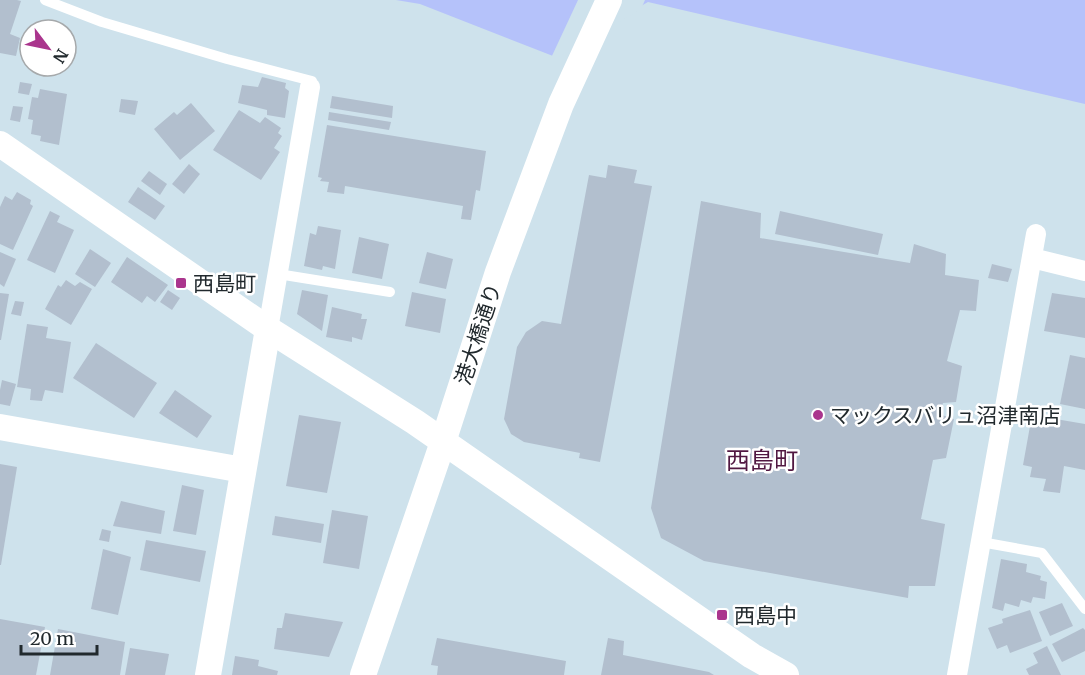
<svg xmlns="http://www.w3.org/2000/svg" width="1085" height="675" viewBox="0 0 1085 675" font-family="Merriweather,'Noto Sans JP',serif">
<style>
.water{fill:#b5c2fa}
.pier{fill:#cee2ec}
.building{fill:#b2bfce}
.lines{fill:none;stroke-linecap:round;stroke-linejoin:round}
.service{stroke:#fff;stroke-width:10}
.minor{stroke:#fff;stroke-width:20}
.tertiary{stroke:#fff;stroke-width:26}
.poi-dot{fill:#aa358d;stroke:#fff;stroke-width:2}
.labels{text-anchor:middle;dominant-baseline:central;stroke-width:5;stroke-linejoin:round;paint-order:stroke}
.poi-label{font-size:21px;fill:#21292d;stroke:#fff;text-anchor:start}
.street-label{font-size:21px;fill:#21292d;stroke:#fff}
.quarter-label{font-size:24px;fill:#511842;stroke:#fff}
</style>
<rect width="100%" height="100%" fill="#cee2ec"/>
<path class="water" d="M396 0H1085V104L648 2 553 56 420 4Z"/>
<path class="pier" d="M578 0H645L641 9 555 59 551 58Z"/>
<g class="building">
<path d="M0 0H17L21 1 10 34 20 38 16 56 0 53Z"/>
<path d="M262 77 286 83 285 88 289 91 285 118 267 115V110L238 103 242 85 258 87Z"/>
<path d="M20 82 32 84 29 95 18 93Z"/>
<path d="M40 89 67 94 59 145 40 141 41 136 31 134 33 120 28 119 32 97 38 98Z"/>
<path d="M332 96 393 106 392 118 330 108Z"/>
<path d="M121 99 138 101 135 115 119 112Z"/>
<path d="M191 103 215 131 180 160 154 129 174 112 177 115Z"/>
<path d="M13 106 23 107 20 122 10 120Z"/>
<path d="M239 110 260 123 265 117 281 128 278 133 282 136 274 148 280 152 261 180 213 150Z"/>
<path d="M329 112 391 122 389 130 328 120Z"/>
<path d="M327 125 486 151 480 191 476 190 471 220 461 219 463 206 345 186 344 194 327 192 329 182 320 181 322 178 318 177Z"/>
<path d="M189 164 200 174 184 194 172 184Z"/>
<path d="M608 165 637 170 634 183 652 186 600 462 579 458 580 453 524 442 511 434 504 419 517 347 526 332 542 321 561 324 589 175 606 178Z"/>
<path d="M149 171 167 184 160 195 141 181Z"/>
<path d="M138 187 165 206 155 220 128 202Z"/>
<path d="M17 192 31 200 30 204 33 206 13 250 0 244V207L5 196 12 200Z"/>
<path d="M701 201 761 213 760 238 910 263 914 244 946 254 945 275 979 280 976 311 960 310 947 361 962 366 956 402 943 403 939 414 954 419 946 458 933 460 921 519 945 524 935 586H909L908 598 704 561 661 538 651 508Z"/>
<path d="M50 211 60 216 57 222 74 230 55 273 27 260Z"/>
<path d="M780 211 883 234 878 255 775 234Z"/>
<path d="M318 226 341 230 335 269 323 266 322 270 304 266 310 233 316 235Z"/>
<path d="M359 237 389 244 382 279 352 273Z"/>
<path d="M90 249 111 263 95 287 75 274Z"/>
<path d="M0 252 16 259 4 287 0 284Z"/>
<path d="M427 252 453 259 446 289 419 283Z"/>
<path d="M127 257 168 285 155 302 147 296 142 303 111 282Z"/>
<path d="M992 264 1012 269 1008 282 988 278Z"/>
<path d="M66 280 75 286 80 282 92 289 71 325 45 309 58 285 61 287Z"/>
<path d="M168 290 180 298 172 310 160 302Z"/>
<path d="M302 290 328 295 322 331 297 314Z"/>
<path d="M412 292 446 299 440 333 405 326Z"/>
<path d="M0 293 9 294 1 340H0Z"/>
<path d="M1052 293 1085 298V338L1044 331Z"/>
<path d="M15 301 24 302 21 316 11 314Z"/>
<path d="M332 307 362 314 361 319H367L362 340 352 337V342L326 337Z"/>
<path d="M27 324 48 327 46 338 71 342 63 393 45 390 42 401 30 400 31 389 17 387Z"/>
<path d="M96 343 157 383 134 418 73 378Z"/>
<path d="M1070 355 1085 358V409L1060 404Z"/>
<path d="M2 380 16 384 10 406 0 404V390Z"/>
<path d="M175 390 212 416 197 438 159 413Z"/>
<path d="M299 415 341 422 327 493 286 486Z"/>
<path d="M1032 415 1085 424V470L1064 466 1060 493 1043 491 1046 479 1030 477 1032 467 1023 465Z"/>
<path d="M0 464 17 467 1 565H0Z"/>
<path d="M182 485 204 490 196 535 173 531Z"/>
<path d="M121 501 165 511 161 534 113 526Z"/>
<path d="M332 510 368 516 359 569 323 563Z"/>
<path d="M275 516 324 524 321 543 272 535Z"/>
<path d="M102 529 111 531 109 542 99 540Z"/>
<path d="M146 540 206 551 200 582 140 570Z"/>
<path d="M103 549 131 557 118 615 91 609Z"/>
<path d="M1001 559 1027 564 1026 572 1041 576 1040 580 1047 582 1045 599 1033 597 1031 603 1021 600 1019 607 1005 603 1003 611 992 608Z"/>
<path d="M1062 603 1073 626 1050 636 1039 612Z"/>
<path d="M1030 610 1042 641 1010 653 1007 645 997 649 988 628 1003 623 1002 619Z"/>
<path d="M285 613 343 622 329 657 274 649 277 628H282Z"/>
<path d="M0 619 45 627 36 675H0Z"/>
<path d="M1083 628 1085 630V651L1062 662 1052 644Z"/>
<path d="M58 629 125 642 120 675H50Z"/>
<path d="M437 638 566 661 564 675H437L438 666 431 665Z"/>
<path d="M608 638 624 641 623 655 709 672 714 675H601Z"/>
<path d="M1047 646 1061 675H1029L1026 669 1038 663 1033 653Z"/>
<path d="M130 648 169 654 165 675H125Z"/>
<path d="M235 656 259 660 258 666 278 671 277 675H232Z"/>
</g>
<g class="lines">
<g class="service">
<path d="M45 0 102 22 227 59 312 81 310 87"/>
<path d="M278 274 390 292"/>
<path d="M981 542 1042 553 1085 609"/>
</g>
<g class="minor">
<path d="M1032 258 1085 271"/>
<path d="M268 329 310 87"/>
<path d="M957 675 1036 234"/>
</g>
<g class="tertiary">
<path d="M0 144 268 329 415 422 752 656 786 675"/>
<path d="M0 427 243 470"/>
<path d="M208 675 268 329"/>
<path d="M363 675 443 442 498 272 561 104 609 0"/>
</g>
</g>
<g class="poi-dot">
<rect x="175" y="277" width="12" height="12" rx="3"/>
<circle cx="818" cy="415" r="6"/>
<rect x="716" y="609" width="12" height="12" rx="3"/>
</g>
<g class="labels">
<g class="poi-label">
<text x="193" y="283">西島町</text>
<text x="830" y="415">マックスバリュ沼津南店</text>
<text x="734" y="615">西島中</text>
</g>
<g class="street-label">
<text transform="translate(478 334) rotate(-72)">港大橋通り</text>
</g>
<g class="quarter-label">
<text x="762" y="460">西島町</text>
</g>
</g>
<g transform="translate(48 48) rotate(122)"><circle r="28" fill="#ffffff" stroke="#a6a9ab" stroke-width="1.5"/>
<path d="M0-4.5L10 22L0 15L-10 22Z" fill="#aa358d"/>
<text y="-9" font-size="16" font-weight="bold" text-anchor="middle" fill="#21292d">N</text>
</g>
<path d="M21 645v9h76v-9" fill="none" stroke="#21292d" stroke-width="3"/>
<text x="30" y="645" font-size="18" fill="#21292d" stroke="#ffffff" stroke-width="4.5" paint-order="stroke">20 m</text>
</svg>
